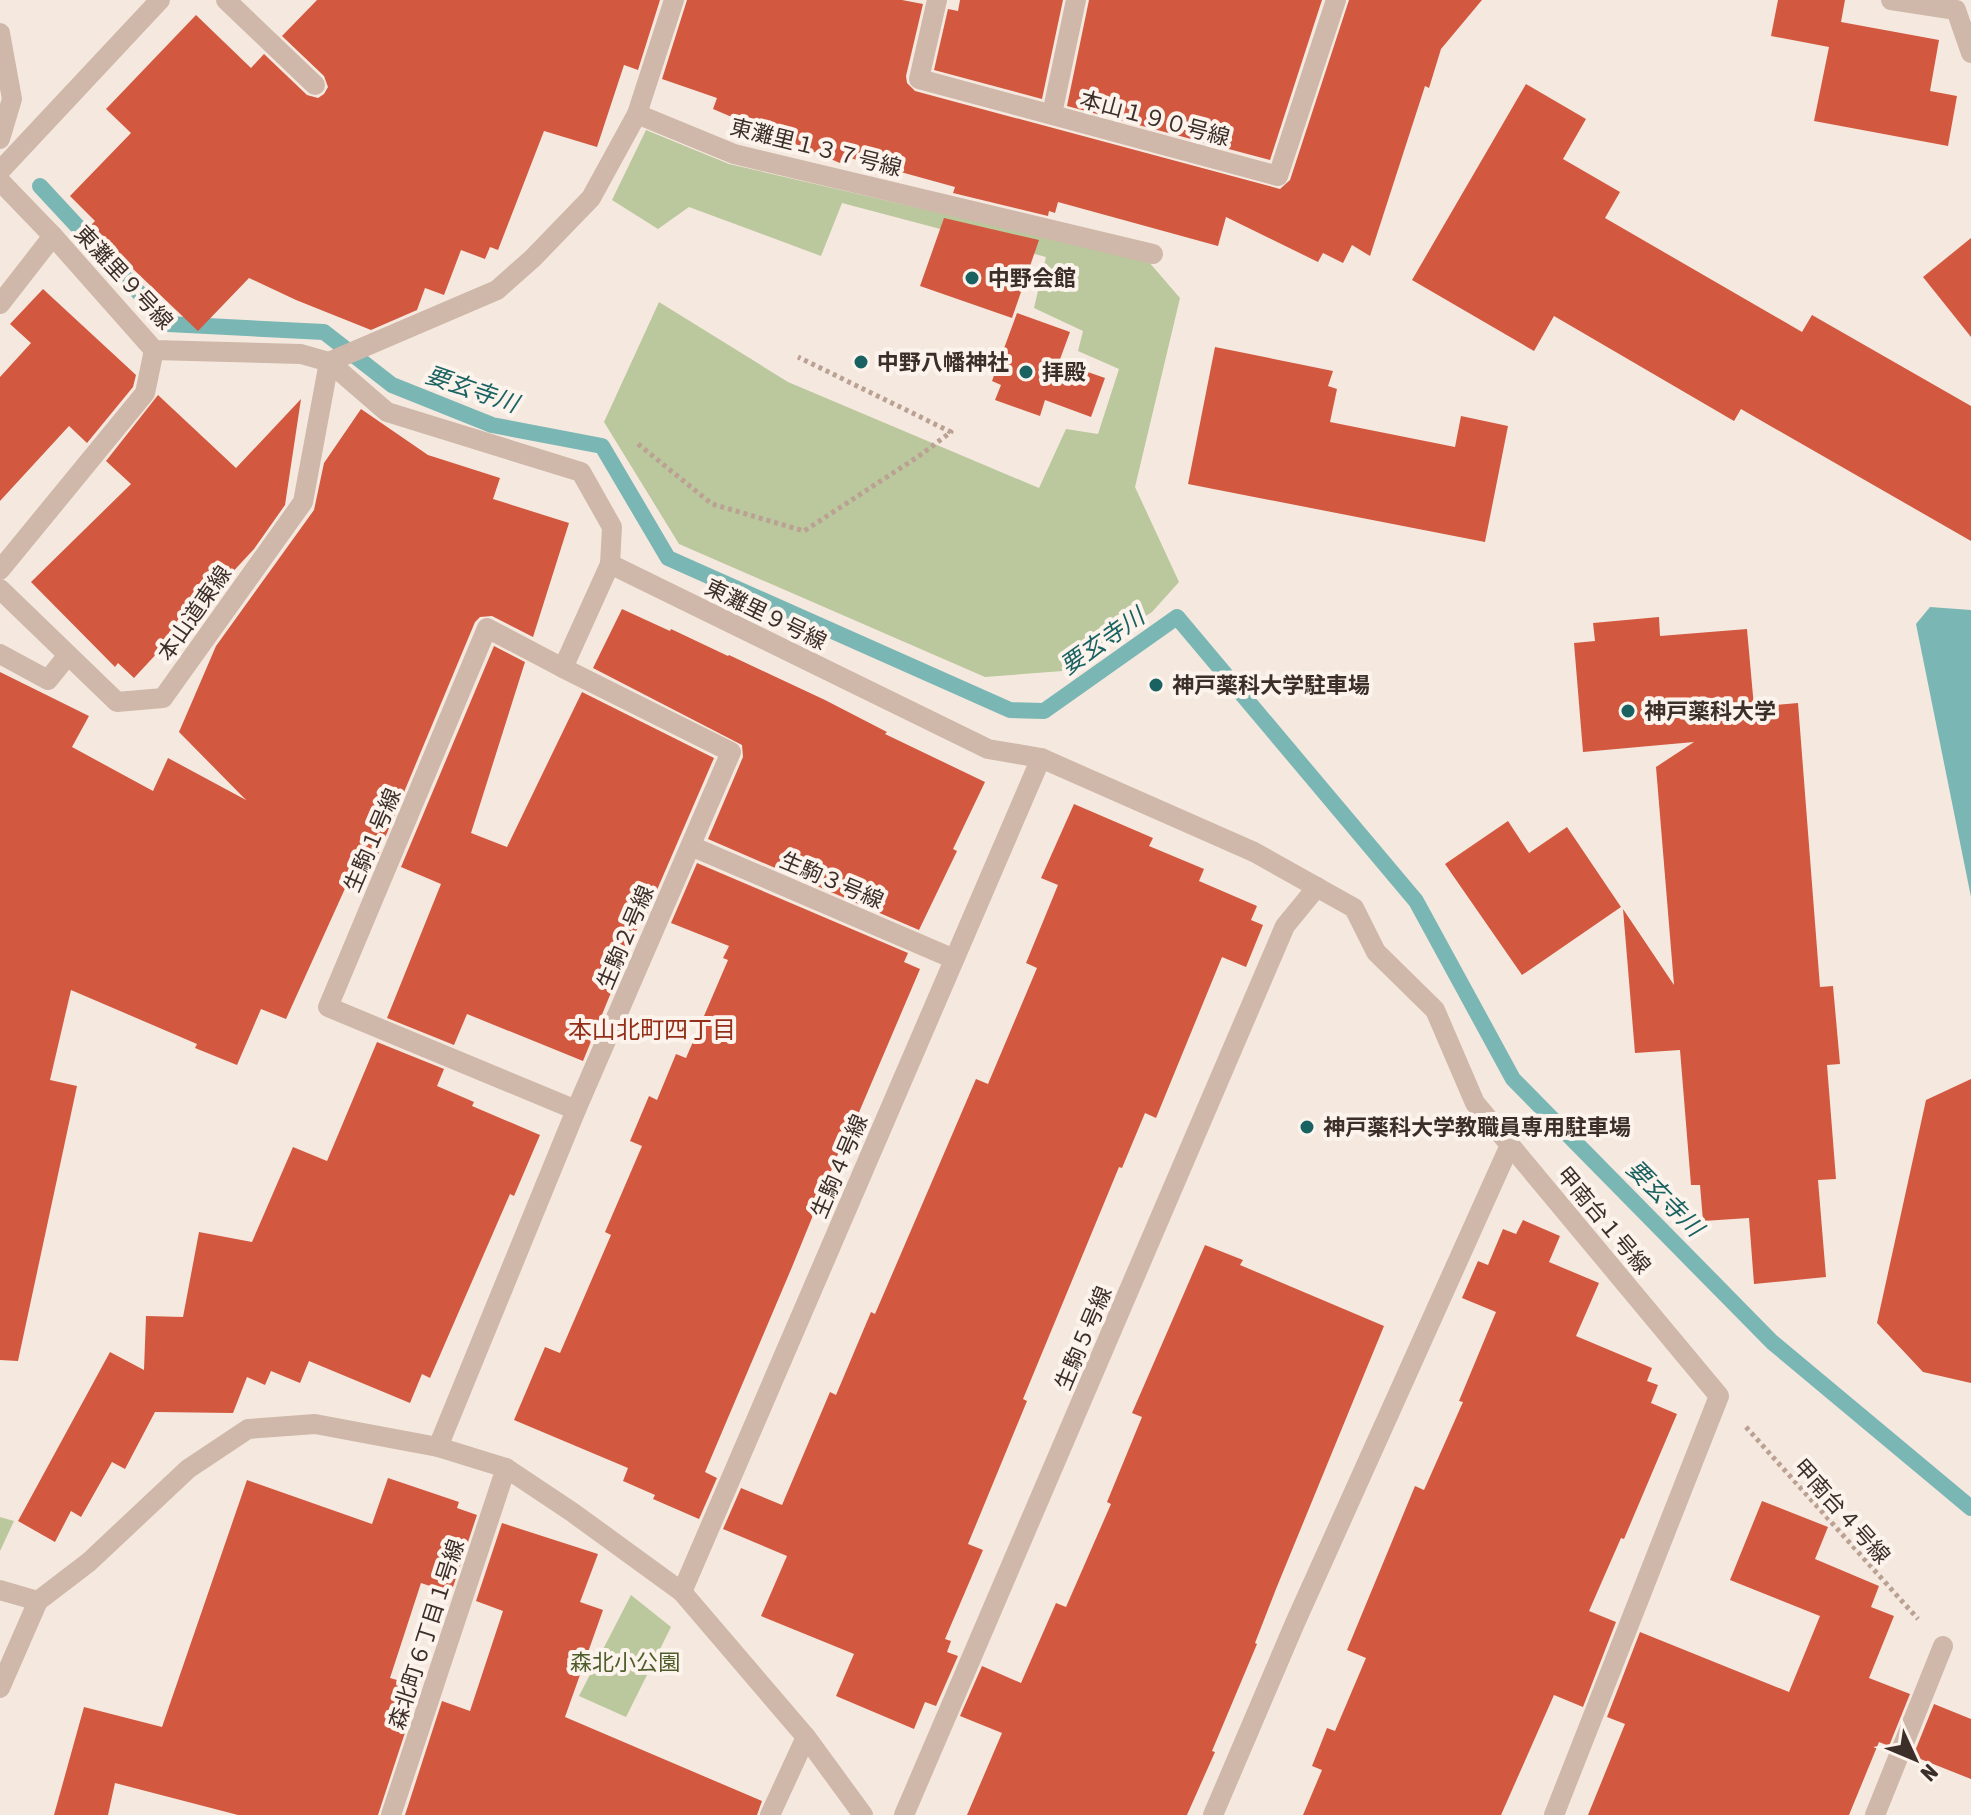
<svg xmlns="http://www.w3.org/2000/svg" width="1971" height="1815" viewBox="0 0 1971 1815" font-family="'Asap Condensed','Noto Sans JP',sans-serif">
<style>
.green{fill:#bbc79c}
.water{fill:#7ab6b4}
.lines{fill:none;stroke-linecap:round;stroke-linejoin:round}
.stream{stroke:#7ab6b4;stroke-width:16}
.building{fill:#d25940}
.path{stroke:#bba193;stroke-width:5;stroke-dasharray:4 4;stroke-linecap:butt}
.minor{stroke:#cfb8a9;stroke-width:20}
.poi-dot{fill:#1a6262;stroke:#fcf4ec;stroke-width:3}
.labels{text-anchor:middle;dominant-baseline:central;stroke-width:8;stroke-linejoin:round;paint-order:stroke}
.street-label{font-size:22px;fill:#3c2e29;stroke:#fcf4ec}
.poi-label{font-size:22px;font-weight:bold;fill:#3c2e29;stroke:#fcf4ec;text-anchor:start}
.park-label{font-size:22px;fill:#4e5d2a;stroke:#fcf4ec}
.water-label{font-size:24px;font-style:italic;fill:#1a6262;stroke:#fcf4ec}
.neighbourhood-label{font-size:24px;fill:#942e19;stroke:#fcf4ec}
</style>
<rect width="100%" height="100%" fill="#f5e9df"/>
<g class="green">
<path d="M646 130 729 164 1148 261 1180 298 1135 487 1179 582 1152 612 1063 671 985 677 679 544 604 422 659 302 788 382 1039 488 1066 429 1098 434 1119 369 1078 351 1083 331 1034 308 1046 257 842 203 821 256 689 207 658 229 612 200Z"/>
<path d="M0 1517 14 1521 0 1551Z"/>
<path d="M631 1595 671 1627 626 1717 579 1696Z"/>
</g>
<path class="water" d="M1930 607 1971 610V897L1916 624Z"/>
<g class="lines">
<path class="stream" d="M40 186 168 324 324 332 392 385 492 425 602 446 668 558 1010 710 1044 711 1177 617 1416 901 1513 1079 1772 1342 1971 1508"/>
</g>
<g class="building">
<path d="M317 0H660L638 70 624 65 597 147 544 131 498 250 490 247 485 259 461 250 444 295 425 288 417 310 371 330 296 300 249 278 198 331 89 227 95 221 70 196 131 133 106 109 196 15 251 68 264 54 307 95 318 98 324 94 328 87 324 76 282 36Z"/>
<path d="M687 0H902L923 4 906 76 907 83 915 91 1280 189 1290 180 1349 0H1482L1441 49 1429 88 1425 86 1370 256 1352 245 1343 263 1323 253 1318 262 1226 217 1218 246 1058 202 1055 213 1049 211 1048 216 953 193 955 187 850 158 847 166 713 109 717 98 662 79Z"/>
<path d="M960 0H1063L1042 99 934 70 948 9 958 11Z"/>
<path d="M1089 0H1322L1270 160 1067 106Z"/>
<path d="M1778 0H1845L1841 22 1939 40 1930 91 1957 96 1948 146 1814 121 1829 47 1771 36Z"/>
<path d="M1526 84 1586 119 1563 159 1620 192 1605 218 1802 332 1812 315 1971 406V541L1741 409 1734 421 1554 316 1534 351 1412 280Z"/>
<path d="M944 218 1039 240 1012 318 920 286Z"/>
<path d="M1971 238V337L1923 277Z"/>
<path d="M43 289 136 375 133 387 87 443 69 426 0 501V377L31 343 10 324Z"/>
<path d="M1017 313 1070 332 1059 362 1105 378 1091 417 1045 400 1040 416 995 400 1001 385 992 381Z"/>
<path d="M1215 347 1333 371 1328 386 1337 389 1330 422 1455 447 1461 416 1508 426 1485 542 1188 484Z"/>
<path d="M158 395 236 468 301 399 285 505 254 549 134 678 118 663 115 667 31 582 131 484 106 461Z"/>
<path d="M361 409 428 455 500 478 493 499 569 523 533 637 492 616 480 617 475 622 377 857 362 851 286 1019 261 1009 237 1065 195 1048 197 1044 71 990 50 1080 77 1086 18 1361 0 1360V672L89 716 72 747 153 791 168 758 246 800 179 732 216 646 314 510 324 463Z"/>
<path d="M622 609 670 631 671 629 728 656 729 655 825 700 887 732 885 734 985 782 953 849 957 851 919 930 708 839 743 757 742 745 593 668Z"/>
<path d="M1659 617 1660 636 1747 629 1754 707 1798 703 1820 987 1833 986 1840 1064 1827 1065 1836 1179 1818 1180 1826 1277 1754 1284 1749 1218 1703 1221 1700 1185H1691L1680 1050 1635 1053 1623 909 1674 985 1656 767 1694 742 1583 752 1574 643 1595 641 1593 623Z"/>
<path d="M494 646 525 662 471 833 507 847 582 692 714 758 647 913 644 912 583 1061 467 1014 454 1045 387 1018 441 884 401 867Z"/>
<path d="M1074 804 1153 838 1149 846 1204 869 1199 881 1257 906 1251 920 1263 925 1246 967 1222 957 1156 1118 1145 1113 1122 1168 1119 1167 1023 1399 1027 1401 968 1544 983 1550 945 1639 951 1641 947 1652 958 1656 936 1706 925 1702 914 1729 836 1696 854 1654 761 1616 787 1556 723 1529 741 1488 782 1505 830 1392 836 1395 871 1312 875 1314 976 1079 988 1084 1037 968 1026 963 1058 885 1041 878Z"/>
<path d="M1508 821 1529 853 1567 827 1621 907 1522 975 1445 864Z"/>
<path d="M697 863 908 953 904 962 920 969 854 1124 851 1122 792 1267 705 1472 717 1478 699 1519 653 1499 655 1495 623 1481 628 1468 514 1420 545 1347 560 1353 611 1235 605 1232 642 1146 630 1141 649 1096 657 1100 676 1054 686 1058 728 960 723 958 729 946 671 923Z"/>
<path d="M377 1042 444 1069 437 1086 474 1102 472 1106 540 1135 514 1196 510 1194 430 1378 422 1374 410 1403 309 1361 300 1383 271 1371 265 1385 247 1377 233 1413 155 1412 125 1469 112 1462 81 1517 71 1511 55 1542 18 1521 110 1352 144 1370 146 1316 183 1317 199 1232 252 1242 293 1147 327 1161Z"/>
<path d="M1971 1079V1383L1923 1372 1877 1323 1926 1100Z"/>
<path d="M1523 1220 1560 1236 1549 1262 1599 1283 1576 1336 1652 1368 1647 1381 1658 1385 1651 1403 1677 1414 1624 1539 1621 1538 1589 1611 1616 1622 1583 1707 1554 1695 1501 1815H1303L1322 1770 1312 1766 1327 1728 1335 1731 1366 1658 1347 1650 1415 1486 1424 1490 1463 1402 1459 1401 1496 1312 1462 1298 1478 1261 1488 1265 1503 1229 1516 1234Z"/>
<path d="M1205 1245 1243 1260 1240 1265 1384 1326 1276 1589 1255 1643 1257 1644 1212 1751 1215 1752 1187 1815H967L1002 1733 960 1716 982 1666 1021 1683 1056 1603 1066 1607 1111 1504 1107 1502 1142 1417 1132 1413Z"/>
<path d="M388 1478 459 1502 457 1508 477 1515 451 1593 421 1583 390 1678 397 1680 396 1685 418 1693 378 1815H238L115 1783 108 1815H54L84 1707 162 1727 247 1480 372 1524Z"/>
<path d="M1762 1501 1828 1527 1815 1559 1879 1586 1871 1607 1894 1616 1869 1678 1910 1694 1889 1746 1879 1742 1849 1815H1588L1625 1724 1607 1717 1640 1632 1789 1692 1820 1616 1730 1580Z"/>
<path d="M502 1523 598 1554 580 1602 603 1610 565 1717 762 1801 757 1815H405L442 1701 470 1711 503 1611 476 1601Z"/>
<path d="M1934 1704 1971 1719V1779L1913 1756Z"/>
</g>
<g class="lines">
<g class="path">
<path d="M638 444 712 504 804 531 919 456 951 432 798 357"/>
<path d="M1746 1427 1918 1619"/>
</g>
<g class="minor">
<path d="M226 0 315 85"/>
<path d="M937 0 919 79 1278 176 1336 0"/>
<path d="M1891 0 1956 10 1971 53"/>
<path d="M0 33 12 99 0 139"/>
<path d="M637 114 674 0"/>
<path d="M1052 114 1076 0"/>
<path d="M0 171 160 0"/>
<path d="M0 181 53 236 154 350 301 354 329 362 387 412 581 472 612 527 610 564 563 668 487 628 328 1007 576 1110"/>
<path d="M0 304 53 236"/>
<path d="M610 564 988 749 1041 758 1254 852 1354 908 1376 952 1435 1010 1475 1103 1719 1396 1554 1815"/>
<path d="M0 570 145 393 154 350"/>
<path d="M0 589 117 702 163 698 303 502 329 362 497 290 533 258 591 198 637 114 734 154 1153 254"/>
<path d="M0 654 48 680 68 655"/>
<path d="M691 846 954 959"/>
<path d="M438 1447 576 1110 731 752 563 668"/>
<path d="M0 1590 38 1601"/>
<path d="M682 1592 1041 758"/>
<path d="M0 1688 38 1601 89 1562 188 1469 248 1429 315 1424 438 1447 506 1468 572 1512 682 1592 806 1737 863 1815"/>
<path d="M391 1815 506 1468"/>
<path d="M770 1815 806 1737"/>
<path d="M904 1815 1285 926 1317 887"/>
<path d="M1213 1815 1295 1623 1510 1145"/>
<path d="M1875 1815 1943 1646"/>
</g>
</g>
<g class="poi-dot">
<circle cx="972" cy="278" r="8"/>
<circle cx="861" cy="362" r="8"/>
<circle cx="1026" cy="372" r="8"/>
<circle cx="1156" cy="685" r="8"/>
<circle cx="1628" cy="711" r="8"/>
<circle cx="1307" cy="1127" r="8"/>
</g>
<g class="labels">
<g class="street-label">
<text transform="translate(1155 118) rotate(15)">本山１９０号線</text>
<text transform="translate(816 147) rotate(14)">東灘里１３７号線</text>
<text transform="translate(124 277) rotate(47)">東灘里９号線</text>
<text transform="translate(194 613) rotate(-55)">本山道東線</text>
<text transform="translate(766 614) rotate(26)">東灘里９号線</text>
<text transform="translate(372 840) rotate(-67)">生駒１号線</text>
<text transform="translate(832 880) rotate(23)">生駒３号線</text>
<text transform="translate(625 937) rotate(-67)">生駒２号線</text>
<text transform="translate(839 1166) rotate(-67)">生駒４号線</text>
<text transform="translate(1604 1220) rotate(50)">甲南台１号線</text>
<text transform="translate(1083 1338) rotate(-67)">生駒５号線</text>
<text transform="translate(1842 1511) rotate(48)">甲南台４号線</text>
<text transform="translate(426 1634) rotate(-72)">森北町６丁目１号線</text>
</g>
<g class="poi-label">
<text x="988" y="278">中野会館</text>
<text x="877" y="362">中野八幡神社</text>
<text x="1042" y="372">拝殿</text>
<text x="1172" y="685">神戸薬科大学駐車場</text>
<text x="1644" y="711">神戸薬科大学</text>
<text x="1323" y="1127">神戸薬科大学教職員専用駐車場</text>
</g>
<g class="park-label">
<text x="625" y="1662">森北小公園</text>
</g>
<g class="water-label">
<text transform="translate(472 389) rotate(19)">要玄寺川</text>
<text transform="translate(1102 641) rotate(-35)">要玄寺川</text>
<text transform="translate(1665 1198) rotate(45)">要玄寺川</text>
</g>
<g class="neighbourhood-label">
<text x="652" y="1029">本山北町四丁目</text>
</g>
</g>
<g transform="translate(1915 1759) rotate(134)" stroke="#fcf4ec" stroke-width="6" paint-order="stroke">
<path d="M0-6L14 30L0 20L-14 30Z" fill="#3c2e29"/>
<text y="-12" font-size="22" font-weight="bold" text-anchor="middle" fill="#3c2e29">N</text>
</g>
</svg>
